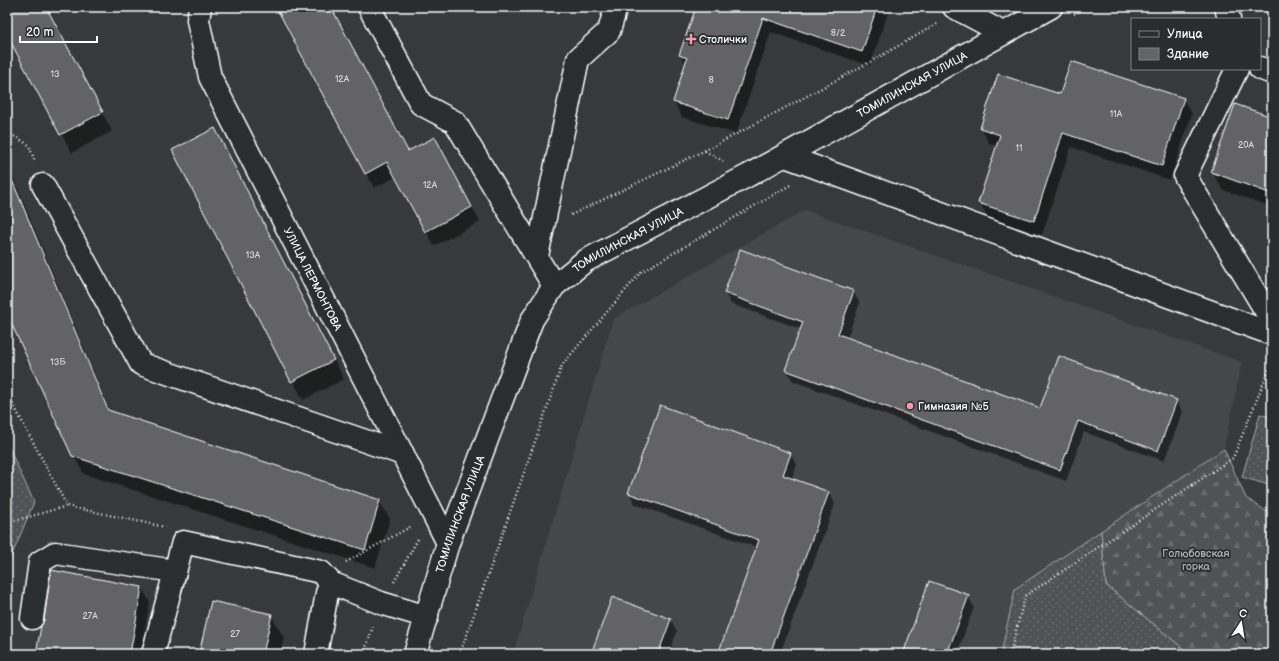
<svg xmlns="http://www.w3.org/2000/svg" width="1279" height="661" viewBox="0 0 1279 661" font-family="'Balsamiq Sans',sans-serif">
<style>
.built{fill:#444748}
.grass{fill:url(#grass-dots);stroke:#a8a9aa}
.forest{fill:url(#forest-firs);stroke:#a8a9aa}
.shadow{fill:#0007}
.building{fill:#636465;stroke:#fff}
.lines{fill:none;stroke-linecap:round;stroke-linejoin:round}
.minor-casing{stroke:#fff;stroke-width:25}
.path{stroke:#fff;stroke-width:2.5;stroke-dasharray:1 3;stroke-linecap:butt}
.minor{stroke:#2a2d2e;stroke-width:22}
.poi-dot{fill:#ff9aa2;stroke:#2a2d2e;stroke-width:1.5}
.labels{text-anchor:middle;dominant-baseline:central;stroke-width:3.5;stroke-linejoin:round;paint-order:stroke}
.number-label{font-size:9px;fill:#d8d8d8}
.poi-label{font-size:11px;fill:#fff;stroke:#2a2d2e;text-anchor:start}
.street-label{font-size:11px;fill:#fff;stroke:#2a2d2e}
.park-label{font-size:11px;fill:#b0b2b2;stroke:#2a2d2e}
</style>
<defs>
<pattern id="grass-dots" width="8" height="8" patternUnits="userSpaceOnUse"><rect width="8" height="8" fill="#505354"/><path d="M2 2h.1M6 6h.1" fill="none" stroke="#6a6d6e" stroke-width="1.8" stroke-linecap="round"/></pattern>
<pattern id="forest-firs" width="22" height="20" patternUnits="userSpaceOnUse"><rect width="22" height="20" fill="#505354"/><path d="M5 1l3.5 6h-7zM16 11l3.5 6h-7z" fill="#6a6d6e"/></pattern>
</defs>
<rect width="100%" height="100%" fill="#373a3b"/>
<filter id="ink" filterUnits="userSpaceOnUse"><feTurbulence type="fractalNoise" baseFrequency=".025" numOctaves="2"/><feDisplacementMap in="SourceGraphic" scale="8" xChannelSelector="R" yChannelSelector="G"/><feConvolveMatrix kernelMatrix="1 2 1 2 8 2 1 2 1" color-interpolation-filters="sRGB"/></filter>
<g filter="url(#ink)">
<path class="built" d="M805 210 1242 362 1224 449 1015 589 1001 654H513L613 319Z"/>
<g class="grass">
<path d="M1260 414 1272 418V486L1242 477Z"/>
<path d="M7 444 34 502 7 567Z"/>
<path d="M1101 531 1106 585 1190 654H1001L1015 589Z"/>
</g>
<path class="forest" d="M1224 449 1246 498 1272 515V654H1190L1106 585 1101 531Z"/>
<g class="shadow">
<path d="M7 7H46L112 131 72 153 7 33Z"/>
<path d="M277 7H331L408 152 443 153 480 222 434 246 396 177 374 188Z"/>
<path d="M697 7H890L870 66 771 32 736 134 682 117 674 102 686 65 680 55Z"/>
<path d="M998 75 1061 96 1183 99 1192 114 1170 180 1071 147 1042 235 988 217 979 202 998 146 989 143 981 128Z"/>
<path d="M1272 118V207L1223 190 1212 172Z"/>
<path d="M225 147 344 379 303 400 173 150Z"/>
<path d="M7 165 11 172 110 412 379 501 390 519 375 568 84 474 73 455 7 312Z"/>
<path d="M853 292 860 303 847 338 1040 409 1176 401 1183 412 1164 461 1084 432 1066 481 793 381 786 370 801 329 731 304 725 293Z"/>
<path d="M790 454 797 465 791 479 829 493 835 504 780 654H719L758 548 635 504 629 492Z"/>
<path d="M142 588 150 602 140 654H7V647L37 652Z"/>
<path d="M968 596 974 607 957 654H904Z"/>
<path d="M271 615 284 638 280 654H201Z"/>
<path d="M671 620 677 631 669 654H592Z"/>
</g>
<g class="building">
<path d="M7 7H46L103 112 60 135 7 35Z"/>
<path d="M276 7H331L408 151 435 137 472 207 425 232 387 162 365 174Z"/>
<path d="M696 7H877L862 52 763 18 728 120 673 102 687 58 679 55Z"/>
<path d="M1071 61 1184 98 1162 166 1063 133 1034 221 978 203 1000 135 980 128 998 74 1060 94Z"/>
<path d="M1235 104 1272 117V194L1211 172Z"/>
<path d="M215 128 334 360 291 382 172 150Z"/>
<path d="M7 168 108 410 380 500 365 550 72 456 7 314Z"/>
<path d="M740 249 854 291 838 334 1040 408 1059 356 1177 400 1158 451 1078 421 1060 470 785 370 803 322 724 293Z"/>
<path d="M660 405 791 453 783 475 829 492 770 654H718L759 540 628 493Z"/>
<path d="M51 570 142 587 130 654H36L41 626 44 620Z"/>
<path d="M929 581 969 595 947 654H903Z"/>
<path d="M612 597 671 619 658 654H591Z"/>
<path d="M211 601 272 614 263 654H199Z"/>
</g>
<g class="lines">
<defs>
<g id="minor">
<path id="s1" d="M200 7 198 20 210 77 448 543"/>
<path d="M369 7 421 104 455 122 554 286"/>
<path d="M954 7 1003 33"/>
<path d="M1226 7 1229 19"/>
<path d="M1260 68 1272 73"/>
<path d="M1237 69 1185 176 1272 321"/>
<path d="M785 156 1272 334"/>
<path d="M43 185 141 364 403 454"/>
<path d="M537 256 578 59 609 31 616 7"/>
<path d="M32 618 40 562 55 553 175 571"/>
<path d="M153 654 183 542 321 572 331 583 381 603 427 617"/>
<path d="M316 654 327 593 331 583"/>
<path id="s2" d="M415 654 448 543 527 333 532 320 554 286 585 261 749 175 1051 7"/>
</g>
</defs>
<use href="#minor" class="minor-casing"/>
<g class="path">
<path d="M1074 14 1087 7"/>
<path d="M7 132 29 145 35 162"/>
<path d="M705 151 723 161"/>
<path d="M571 215 714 146 870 62 937 24"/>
<path d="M7 393 67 506 165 527"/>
<path d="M7 523 67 506"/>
<path d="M346 562 412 526"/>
<path d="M394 582 418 539"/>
<path d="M364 654 373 626"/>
<path d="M460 654 562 365 641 272 792 184"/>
<path d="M1010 654 1025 596 1233 458 1272 362"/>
</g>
<use href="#minor" class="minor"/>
</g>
</g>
<g class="poi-dot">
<path d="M689 33h4v4h4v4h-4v4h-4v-4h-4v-4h4z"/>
<circle cx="910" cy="406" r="4"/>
</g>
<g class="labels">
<g class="number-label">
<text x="838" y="33">8/2</text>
<text x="55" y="74">13</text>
<text x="342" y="79">12А</text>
<text x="711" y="80">8</text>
<text x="1116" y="114">11А</text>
<text x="1246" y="145">20А</text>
<text x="1019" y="148">11</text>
<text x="430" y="185">12А</text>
<text x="253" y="255">13А</text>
<text x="58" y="362">13Б</text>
<text x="90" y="616">27А</text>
<text x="235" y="634">27</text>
</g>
<g class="poi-label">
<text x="699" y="39">Столички</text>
<text x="918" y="406">Гимназия №5</text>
</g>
<g class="street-label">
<text stroke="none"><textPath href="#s2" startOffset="806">ТОМИЛИНСКАЯ УЛИЦА</textPath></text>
<text stroke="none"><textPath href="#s2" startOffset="482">ТОМИЛИНСКАЯ УЛИЦА</textPath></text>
<text stroke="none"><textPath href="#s1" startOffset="298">УЛИЦА ЛЕРМОНТОВА</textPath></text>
<text stroke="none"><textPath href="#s2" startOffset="147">ТОМИЛИНСКАЯ УЛИЦА</textPath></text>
</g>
<g class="park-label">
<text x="1196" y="553">Голюбовская<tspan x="1196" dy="13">горка</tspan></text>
</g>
</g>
<rect width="1279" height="661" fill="none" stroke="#2a2d2e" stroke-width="24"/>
<rect x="12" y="12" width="1255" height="637" fill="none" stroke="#fff" stroke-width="1.5" filter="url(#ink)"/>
<rect x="1131" y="18" width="130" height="52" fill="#2a2d2e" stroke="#7f8182"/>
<rect x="1139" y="31" width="20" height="6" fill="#2a2d2e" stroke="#7f8182"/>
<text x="1167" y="38" font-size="12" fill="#ffffff">Улица</text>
<rect x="1139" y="48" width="20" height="12" fill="#636465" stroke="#7f8182"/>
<text x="1167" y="58" font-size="12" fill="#ffffff">Здание</text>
<g transform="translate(1241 623) rotate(12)" stroke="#2a2d2e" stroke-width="3" paint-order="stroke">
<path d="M0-3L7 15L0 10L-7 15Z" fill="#ffffff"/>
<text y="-6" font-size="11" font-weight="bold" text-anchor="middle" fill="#ffffff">С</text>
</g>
<path d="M20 36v6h77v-6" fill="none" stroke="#ffffff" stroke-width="2"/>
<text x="26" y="36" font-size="12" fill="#ffffff" stroke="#2a2d2e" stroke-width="3" paint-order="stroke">20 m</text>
</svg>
